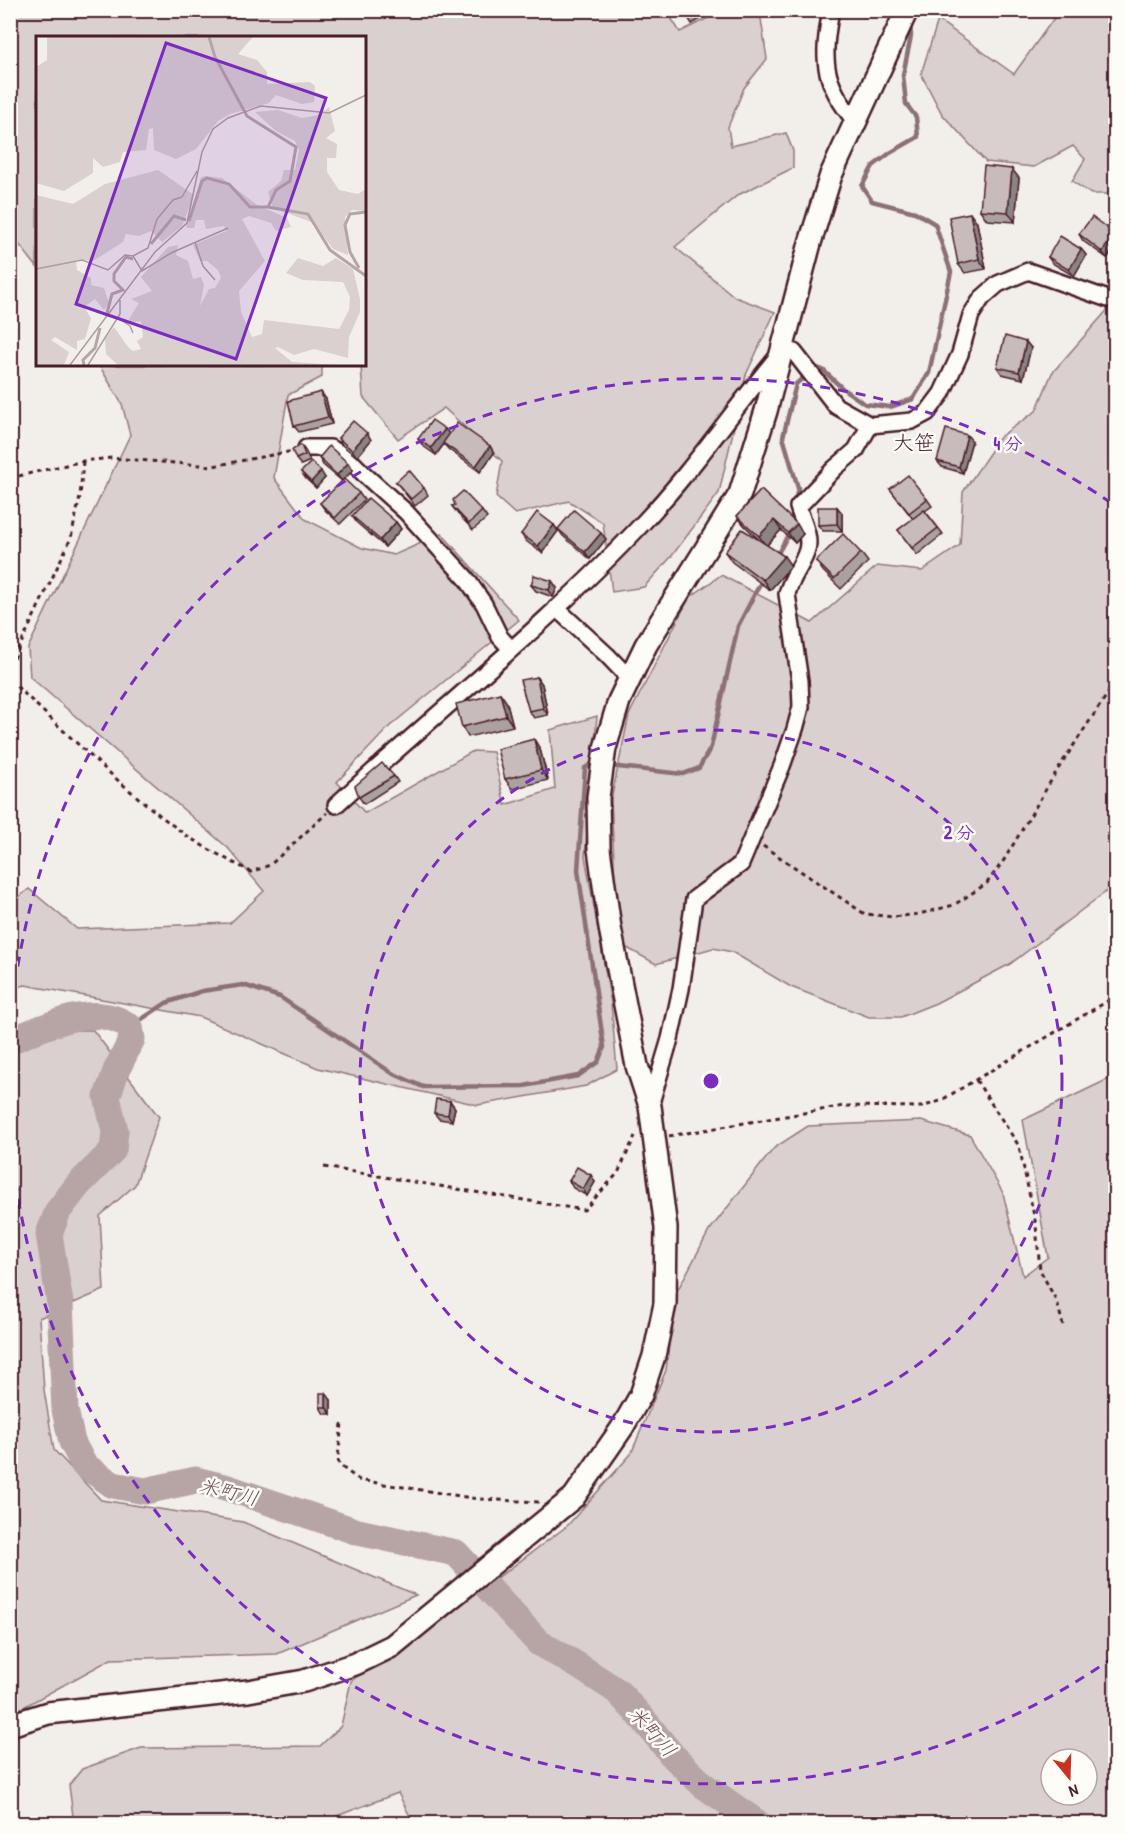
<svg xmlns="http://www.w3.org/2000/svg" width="1126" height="1834" viewBox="0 0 1126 1834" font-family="'Patrick Hand','Klee One',sans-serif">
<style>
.green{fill:#d9d0cf;stroke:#92787d;stroke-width:1.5;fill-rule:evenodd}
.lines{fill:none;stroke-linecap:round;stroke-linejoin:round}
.stream{stroke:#8b6f75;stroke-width:4.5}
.river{stroke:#b7a5a6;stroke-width:27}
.street-casing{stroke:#4a1f2b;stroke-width:20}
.secondary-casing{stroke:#4a1f2b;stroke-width:26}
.path{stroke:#4a1f2b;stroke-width:3;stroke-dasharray:4.5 4.5;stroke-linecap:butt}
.street{stroke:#fdfcf7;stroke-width:15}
.secondary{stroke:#fdfcf7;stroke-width:21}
.wall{fill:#aca1a1;stroke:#4a1f2b;stroke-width:1.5}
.shaded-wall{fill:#8c8383;stroke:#4a1f2b;stroke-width:1.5}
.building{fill:#c8bbbb;stroke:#4a1f2b;stroke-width:1.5}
.ring{fill:none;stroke:#7b2cbf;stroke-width:3;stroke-dasharray:10 8}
.labels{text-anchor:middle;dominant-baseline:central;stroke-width:5;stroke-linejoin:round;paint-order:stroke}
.water-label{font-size:20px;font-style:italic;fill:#704e56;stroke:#fdfcf7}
.quarter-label{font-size:21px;fill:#4a1f2b;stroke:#fdfcf7}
.inset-river{fill:none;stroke:#b7a5a6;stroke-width:3}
.inset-road{fill:none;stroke:#af9c9e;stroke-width:1.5}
.view{fill:#7b2cbf;fill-opacity:0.15;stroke:#7b2cbf;stroke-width:3}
.inset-edge{fill:none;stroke:#4a1f2b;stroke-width:3}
.centre{fill:#7b2cbf;stroke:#fdfcf7;stroke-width:3}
.ring-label{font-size:18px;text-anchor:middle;font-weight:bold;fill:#7b2cbf;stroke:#fdfcf7;stroke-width:5;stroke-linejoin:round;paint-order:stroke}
</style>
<rect width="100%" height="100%" fill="#f2efeb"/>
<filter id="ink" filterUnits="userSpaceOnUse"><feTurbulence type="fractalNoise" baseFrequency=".0167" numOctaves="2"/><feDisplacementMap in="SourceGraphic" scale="12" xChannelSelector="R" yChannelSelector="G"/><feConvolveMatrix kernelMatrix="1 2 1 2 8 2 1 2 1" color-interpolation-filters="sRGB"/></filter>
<g filter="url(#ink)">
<g class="green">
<path d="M666 10 680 32 722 11H752L761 19 767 59 744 88 728 127 731 146 786 133 793 151V168L738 195 675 247 735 297 775 312 746 375 719 493 671 557 644 587 612 592 603 523 569 501 515 514 496 497 502 461 444 408 398 439 363 397 361 365 364 364V38H38L37 267 11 234 10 11Z"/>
<path d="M1059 11H1115V194H1091L1072 181 1085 159 1073 146 1034 167 986 162 942 114 921 74 938 20 1014 74Z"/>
<path d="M1110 307H1115V885L1010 964 936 1003 901 1017H869L791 987 732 952 713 948 656 964 618 943 611 800 629 715 689 598 721 575 812 623 877 566 922 571 960 545 963 492 1001 436 1036 411 1052 373Z"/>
<path d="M99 365H322V377L288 395 274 478 305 519 362 548 394 555 442 534 519 620 390 726 337 782 365 813 473 751 493 752 505 805 555 789 550 730 597 716 585 856 611 1003 617 1069 586 1086 478 1105 318 1068 200 1017 25 985 11 989V903L29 889 77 929 230 923 264 891 228 848 30 677 28 648 130 435 122 404Z"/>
<path d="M11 1030H93L159 1117 135 1185 100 1216 104 1290 39 1318 44 1390 54 1450 101 1500 243 1522 416 1595 277 1654 111 1659 11 1714Z"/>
<path d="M1115 1076V1823L414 1824 398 1793 318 1823 74 1824 69 1785 82 1769 141 1748 320 1746 341 1726 351 1681 449 1614 567 1526 631 1454 666 1370 675 1295 709 1231 774 1148 808 1126 921 1121 970 1135 1003 1193 1023 1276 1048 1257 1023 1120ZM1051 1759H1087V1795H1051Z"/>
</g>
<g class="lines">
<g class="stream">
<path d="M790 525 798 488 783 437 796 384 815 367 823 370 842 388 865 404 890 407 913 399 929 373 951 272 935 224 915 212 872 201 862 186 873 166 890 153 918 137 916 117 906 104 903 75 911 36 910 22"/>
<path d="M776 557 789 533"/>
<path d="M609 766 683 774 699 768 711 747 738 626 762 580"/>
<path d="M130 1027 166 1003 202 991 243 985 280 997 392 1073 423 1087 524 1086 578 1076 598 1062 604 1047 578 870 585 768 592 764"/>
</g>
<path class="river" d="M10 1041C45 1027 95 1000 130 1027L132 1039 116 1071 107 1097 115 1131 113 1150 78 1185 58 1211 49 1234 60 1303 65 1410 72 1442 84 1465 113 1485 145 1491 196 1480 225 1487 358 1532 456 1553 539 1643 577 1665 617 1691 643 1719 672 1755 703 1785 759 1824"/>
<defs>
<g id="street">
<path d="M831 10C822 59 822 82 855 121"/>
<path d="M306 448H330L347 457 366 476 406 512 466 578 484 604 500 637 511 649"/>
<path d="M556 608 607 655 630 679"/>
<path d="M336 805C438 711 547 625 642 524 693 470 735 407 783 350L794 352 836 406 870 425 912 421 927 413 942 393 960 354 971 315 982 298 998 284 1028 271 1108 299 1116 298"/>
<path d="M650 1106 670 1039 681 989 694 899 741 864 782 766 795 729 801 707 800 681 787 594C791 577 803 565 807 550 811 537 802 520 798 507L835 468 856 450 870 425"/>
</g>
<path id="secondary" d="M10 1725 48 1713 248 1691 304 1681 355 1664 392 1646 574 1497 622 1428 641 1395 654 1356 665 1304 666 1228 650 1106 637 1066 610 928 599 849 598 797 605 748 619 701 646 645 740 494 766 411 810 243 831 175 907 10"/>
</defs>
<use href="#street" class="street-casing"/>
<use href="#secondary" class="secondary-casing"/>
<g class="path">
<path d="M10 478 83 461 111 458 213 466 293 451"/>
<path d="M10 667 71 538 80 497 83 461"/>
<path d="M10 680C66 733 121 787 183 833 204 848 229 860 251 872L270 865 327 813"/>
<path d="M763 846 865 914 893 917 919 914 954 905 987 883 1004 860 1058 769 1116 681"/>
<path d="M976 1080 1019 1146 1036 1225 1040 1270 1057 1302 1063 1325"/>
<path d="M669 1136 844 1106 922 1107 940 1101 1116 996"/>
<path d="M324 1167 584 1210 618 1173 635 1136"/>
<path d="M342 1424 338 1457 339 1465 359 1480 478 1499 539 1502"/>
<path d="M325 1817 326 1824"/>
</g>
<use href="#street" class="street"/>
<use href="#secondary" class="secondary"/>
</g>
<g class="wall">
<path d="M683 10H713L714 11 692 24Z"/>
<path d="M1019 178 1015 222 987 220 980 210Z"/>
<path d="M977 223 986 269 965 273 958 264Z"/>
<path d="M1079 234H1115L1116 247 1107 258 1083 241Z"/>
<path d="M1081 249 1086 255 1074 276 1052 263 1048 257Z"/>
<path d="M1026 342 1031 348 1023 379 1002 374 997 367Z"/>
<path d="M326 399 332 424 299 432 294 426Z"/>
<path d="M445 429 449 434 490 446 494 453 480 472 448 449 444 444 436 455 423 446 418 439Z"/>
<path d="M367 433 371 440 357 457 342 445 338 438Z"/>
<path d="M972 441 963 473 942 467 937 461Z"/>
<path d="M301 445 306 452 310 461 301 465 296 459Z"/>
<path d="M319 458 353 470 342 481 323 465Z"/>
<path d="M301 472 325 478 316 488 306 479Z"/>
<path d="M396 482 424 488 428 495 415 506Z"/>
<path d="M890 489 927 499 932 506 925 511 943 534 917 555 898 530 913 519Z"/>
<path d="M761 490 803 534 795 543 781 530 767 545 791 566 770 590 732 562 725 552 759 540 744 525 737 516Z"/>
<path d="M359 493 364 500 340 524 325 510 320 503Z"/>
<path d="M452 506 482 511 487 518 473 530 457 513Z"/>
<path d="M837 507 842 513V531H823L818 525Z"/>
<path d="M352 516 396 522 401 529 385 547 357 523Z"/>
<path d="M554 525 558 531 542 553 526 541 521 534Z"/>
<path d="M558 529 606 539 590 559 563 536Z"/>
<path d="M861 553 868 562 841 589 823 571 816 561Z"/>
<path d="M552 581 557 588 553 597 536 591 531 585Z"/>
<path d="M537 677 542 684 548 715 534 718 529 711Z"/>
<path d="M500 693 507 703 513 726 468 737 462 727Z"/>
<path d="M540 749 548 780 512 789 505 779Z"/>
<path d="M394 776 398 782 364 804 359 797Z"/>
<path d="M450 1101 455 1108 452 1121 439 1119 434 1113Z"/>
<path d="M591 1175 595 1182 587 1196 573 1188 569 1181Z"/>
<path d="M331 1400V1414H324L320 1407Z"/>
</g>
<g class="shaded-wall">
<path d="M1012 169 1019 178 1015 222 1008 212Z"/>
<path d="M970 213 977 223 986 269 979 259Z"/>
<path d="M1115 234 1116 247 1107 258 1102 252Z"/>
<path d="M1081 249 1086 255 1074 276 1069 270Z"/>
<path d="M1026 342 1031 348 1023 379 1019 372Z"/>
<path d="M321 392 326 399 332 424 328 417Z"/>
<path d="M445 429 450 435 436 455 431 448Z"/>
<path d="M367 433 371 440 357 457 352 450Z"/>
<path d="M967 435 972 441 963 473 959 467Z"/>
<path d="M490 446 494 453 480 472 476 466Z"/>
<path d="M348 463 353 470 342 481 337 475Z"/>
<path d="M321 471 325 478 316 488 311 482Z"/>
<path d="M837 507 842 513V531L837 524Z"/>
<path d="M774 520 781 530 766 546 759 536Z"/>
<path d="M396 522 401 529 385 547 380 540Z"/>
<path d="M797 524 803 534 795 543 788 533Z"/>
<path d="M554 525 558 531 542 553 538 546Z"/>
<path d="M601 533 606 539 590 559 585 552Z"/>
<path d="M784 556 791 566 770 590 763 580Z"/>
<path d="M552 581 557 588 553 597 549 590Z"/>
<path d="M537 677 542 684 548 715 543 708Z"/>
<path d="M500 693 507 703 513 726 506 716Z"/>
<path d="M534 739 540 749 548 780 541 770Z"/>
<path d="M450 1101 455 1108 452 1121 448 1115Z"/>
<path d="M591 1175 595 1182 587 1196 583 1189Z"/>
<path d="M326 1393 331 1400V1414L326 1407Z"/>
</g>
<g class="building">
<path d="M683 10H691L685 14Z"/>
<path d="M984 166 1012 169 1008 212 980 210Z"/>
<path d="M970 213 979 259 958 264 949 217Z"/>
<path d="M1092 217 1115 234 1102 252 1079 234Z"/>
<path d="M1060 236 1081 249 1069 270 1048 257Z"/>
<path d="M1005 336 1026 342 1019 372 997 367Z"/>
<path d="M321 392 328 417 294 426 288 401Z"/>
<path d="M432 420 445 429 431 448 418 439Z"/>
<path d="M353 421 367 433 352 450 338 438Z"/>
<path d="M457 423 490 446 476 466 443 443Z"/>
<path d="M946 429 967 435 959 467 937 461Z"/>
<path d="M301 445 305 455 296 459 292 450Z"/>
<path d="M329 446 348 463 337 475 319 458Z"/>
<path d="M311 462 321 471 311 482 301 472Z"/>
<path d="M409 470 424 488 411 499 396 482Z"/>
<path d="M908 475 927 499 909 513 890 489Z"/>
<path d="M344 479 359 493 335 518 320 503Z"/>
<path d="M761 490 797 524 788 533 774 520 759 536 737 516Z"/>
<path d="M463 491 482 511 469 524 452 506 455 505 453 500Z"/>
<path d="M368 498 396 522 380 540 352 516Z"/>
<path d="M818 507H837V524L818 525Z"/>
<path d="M574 510 601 533 585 552 558 529Z"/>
<path d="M924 510 938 528 912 548 898 530Z"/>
<path d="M537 512 554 525 538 546 521 534Z"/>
<path d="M742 529 784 556 763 580 725 552Z"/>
<path d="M843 534 861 553 834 579 816 561Z"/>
<path d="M534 575 552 581 549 590 531 585Z"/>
<path d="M537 677 543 708 529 711 520 680Z"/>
<path d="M500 693 506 716 462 727 456 704Z"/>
<path d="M534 739 541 770 505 779 497 749Z"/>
<path d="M382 763 394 776 359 797 355 786Z"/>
<path d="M436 1099 450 1101 448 1115 434 1113Z"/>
<path d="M577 1167 591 1175 583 1189 569 1181Z"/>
<rect x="320" y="1393" width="6" height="14"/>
</g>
</g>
<g class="ring">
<circle cx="711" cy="1081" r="351"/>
<path d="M1114 1657A703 703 0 0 1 11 1142M11 1020A703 703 0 0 1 1114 505"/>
</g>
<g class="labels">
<g class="water-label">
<text transform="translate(229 1491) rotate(14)">米町川</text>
<text transform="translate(653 1731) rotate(48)">米町川</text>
</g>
<g class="quarter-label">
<text x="914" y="442">大笹</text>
</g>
</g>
<g transform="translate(36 36)">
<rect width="330" height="330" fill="#f2efeb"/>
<path d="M11 1H217L202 18 221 24 231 36V48L274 46 279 50 278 66 266 68 240 59 233 67 194 78 182 85 160 113 140 123 118 114 117 92 113 93 110 114 87 116 84 126 67 131 57 122V137L28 155 0 147V31L11 24ZM293 71 299 95 290 102 301 108 300 122H291V136L303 154 322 158 330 153V175L316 174 309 181 312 219 297 213 278 187 237 172 232 156 245 145 248 134H259L263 114 259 105 240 95 219 76 242 74 266 82 283 79ZM122 134 158 159 146 190 126 206 115 195 103 200 90 198 87 206 57 225 40 224 41 234 55 242V249L68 252 73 267 68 274 59 263 48 271 55 282 49 303 41 305V314L19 301 15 304 33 316 28 329H0V159L37 168 69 148ZM170 140 186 142 221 169 251 182 255 191 240 195 235 187 213 180 206 183 229 225 203 255 205 276 216 301 226 298 228 284 303 293 313 274 314 261 307 246 267 244 250 237 262 222 287 230 300 222 317 233 324 263V276L313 301 312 322 278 313 258 319 242 311 239 312 256 326 300 329H82L70 318 69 303 78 291 92 311 97 315 105 313 101 305 107 301 105 285 95 286 93 283 103 267 95 263 116 255 105 241 132 211 142 209 140 219 152 225 157 243 165 241 168 249 164 270 173 253 179 252 185 242 182 234 171 225H164L157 209 190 195 188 190 170 193 168 184H160L158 192H150L165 141Z" fill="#d9d0cf"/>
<path class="inset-river" d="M173 1 179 21 211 80 260 111 254 145 240 154 232 171 272 178 294 214 330 240M153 185 166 145 171 142 193 148 214 171H232M115 208 138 180 150 184M323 232 314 216 309 189 314 178 330 176M71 277 76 258 87 254 78 245V238L90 221 97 223M48 329 47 324 59 312 64 292"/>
<path class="inset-road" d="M159 206 167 230 179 244M97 220 106 235 135 217 192 192M0 233 46 224 72 234 89 219 97 220 112 212 121 183 137 164 146 161 161 135M82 282 94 290 97 297M34 329 119 216 151 187 166 116 177 93 192 82 225 70 293 77 330 59M52 329 84 278V264"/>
<path class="view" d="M130 7 290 62 200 323 40 268Z"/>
<rect width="330" height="330" class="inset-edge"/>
</g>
<circle cx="711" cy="1081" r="9" class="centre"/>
<g class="ring-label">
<text x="1008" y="450">4 分</text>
<text x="959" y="839">2 分</text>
</g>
<rect width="1126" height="1834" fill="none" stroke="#fdfcf7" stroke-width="36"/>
<rect x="18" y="18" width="1090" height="1798" fill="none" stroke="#4a1f2b" stroke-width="2" filter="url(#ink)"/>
<g transform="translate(1069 1777) rotate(161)"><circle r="28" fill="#fdfcf7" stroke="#b5a4a5" stroke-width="1.5"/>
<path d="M0-4.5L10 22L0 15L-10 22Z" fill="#c8321e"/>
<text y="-9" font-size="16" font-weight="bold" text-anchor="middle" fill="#4a1f2b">N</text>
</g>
</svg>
